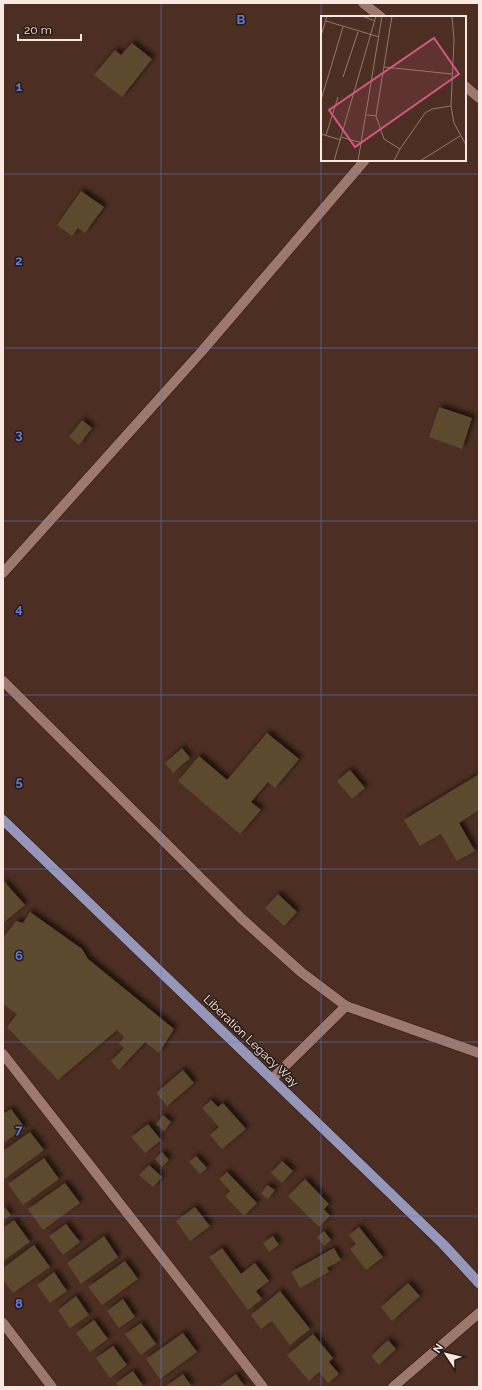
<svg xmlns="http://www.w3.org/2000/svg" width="482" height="1390" viewBox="0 0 482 1390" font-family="Raleway,sans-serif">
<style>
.building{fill:#5d492f;filter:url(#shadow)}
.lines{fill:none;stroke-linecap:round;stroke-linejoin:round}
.minor-casing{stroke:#30150b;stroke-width:11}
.major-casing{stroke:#30150b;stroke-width:11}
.minor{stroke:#9c796c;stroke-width:10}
.major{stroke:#9597ba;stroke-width:10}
.grid{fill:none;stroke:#607cdb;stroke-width:1;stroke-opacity:0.55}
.labels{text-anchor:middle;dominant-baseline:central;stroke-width:3;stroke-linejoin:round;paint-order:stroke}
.street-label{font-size:12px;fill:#fce8e1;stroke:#281a15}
.inset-road{fill:none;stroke:#92786e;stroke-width:1}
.view{fill:#d35683;fill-opacity:0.15;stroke:#d35683;stroke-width:2}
.inset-edge{fill:none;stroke:#fce8e1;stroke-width:2}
.grid-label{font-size:13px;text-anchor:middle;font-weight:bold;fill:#607cdb;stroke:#281a15;stroke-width:3;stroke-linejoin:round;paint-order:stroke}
</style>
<defs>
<filter id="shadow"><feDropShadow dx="3.5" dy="-3.5" stdDeviation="2" flood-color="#0009"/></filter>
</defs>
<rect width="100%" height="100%" fill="#4c2e22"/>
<g class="building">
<path d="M132 43 152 59 122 97 94 75 115 50 121 55Z"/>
<path d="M81 191 104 207 85 233 78 228 72 236 57 225Z"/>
<path d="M439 407 472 418 462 449 429 437Z"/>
<path d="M82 420 92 428 79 445 69 437Z"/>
<path d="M267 733 299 759 275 788 268 782 251 802 261 810 240 834 178 781 199 756 227 780Z"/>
<path d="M182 748 190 758 173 773 165 763Z"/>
<path d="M350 770 365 788 352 799 337 781Z"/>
<path d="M479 774V810L459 823 475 851 457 861 441 834 420 846 404 820Z"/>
<path d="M3 880 25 905 3 923Z"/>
<path d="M278 894 297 912 284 926 265 908Z"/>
<path d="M30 912 82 949 88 959 174 1029 159 1053 145 1042 119 1070 111 1061 124 1048 119 1044 124 1037 117 1030 58 1080 7 1027 17 1014 3 1004V938L16 921 23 923Z"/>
<path d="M183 1070 194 1083 167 1106 156 1093Z"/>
<path d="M211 1100 218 1107 223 1103 246 1129 222 1149 210 1135 219 1127 202 1108Z"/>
<path d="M11 1109 25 1128 3 1143V1114Z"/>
<path d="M163 1115 171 1122 164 1131 156 1124Z"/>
<path d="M148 1124 161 1140 145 1153 131 1137Z"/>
<path d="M30 1132 44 1150 3 1180V1151Z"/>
<path d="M162 1152 169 1160 162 1167 155 1159Z"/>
<path d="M196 1156 207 1168 200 1174 189 1162Z"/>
<path d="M44 1158 59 1179 23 1205 8 1184Z"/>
<path d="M282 1161 293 1171 282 1183 271 1173Z"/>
<path d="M149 1165 162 1177 153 1187 139 1175Z"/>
<path d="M227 1172 257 1203 244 1216 225 1196 230 1191 219 1179Z"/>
<path d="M305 1179 329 1204 324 1209 330 1216 319 1227 288 1196Z"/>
<path d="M65 1183 80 1203 43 1230 28 1209Z"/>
<path d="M267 1185 275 1190 268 1199 261 1194Z"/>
<path d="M3 1205 11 1215 3 1221Z"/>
<path d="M195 1207 210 1226 190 1241 176 1221Z"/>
<path d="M14 1220 30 1242 3 1261V1228Z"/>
<path d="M66 1224 80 1242 63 1255 49 1236Z"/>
<path d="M359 1227 383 1257 366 1270 350 1249 356 1244 349 1235Z"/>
<path d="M324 1231 331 1240 324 1246 317 1237Z"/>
<path d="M104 1236 118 1257 81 1284 67 1263Z"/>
<path d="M273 1236 279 1245 269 1252 263 1243Z"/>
<path d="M34 1245 50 1267 13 1293 3 1279V1268Z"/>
<path d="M222 1248 241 1274 255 1263 269 1281 256 1291 262 1299 248 1310 209 1257Z"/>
<path d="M334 1248 341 1260 327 1268 329 1272 300 1288 291 1272Z"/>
<path d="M125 1261 138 1279 102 1305 88 1287Z"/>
<path d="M54 1272 67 1291 50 1303 37 1285Z"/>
<path d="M408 1283 420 1296 392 1321 381 1307Z"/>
<path d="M280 1291 310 1329 290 1345 272 1321 261 1329 251 1315Z"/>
<path d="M76 1296 89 1315 70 1328 58 1310Z"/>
<path d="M123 1299 135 1317 119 1328 107 1311Z"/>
<path d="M94 1320 108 1339 90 1352 76 1333Z"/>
<path d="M141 1323 156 1344 141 1355 125 1334Z"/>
<path d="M183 1333 197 1352 160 1379 146 1359Z"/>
<path d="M313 1334 333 1358 329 1362 339 1374 328 1383 319 1372 309 1381 287 1355Z"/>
<path d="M388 1340 396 1349 379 1365 371 1356Z"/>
<path d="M113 1346 127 1365 110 1378 96 1358Z"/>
<path d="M133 1371 144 1387H119L116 1383Z"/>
<path d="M183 1374 192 1387H165Z"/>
<path d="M236 1374 245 1387H218Z"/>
</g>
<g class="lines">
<defs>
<g id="minor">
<path d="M363 3 381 17"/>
<path d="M465 86 479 98"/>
<path d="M3 573 202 351 365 160"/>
<path d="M3 681 241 918 301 972 346 1006"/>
<path d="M3 1054 263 1387"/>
<path d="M272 1079 346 1006 479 1053"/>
<path d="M3 1323 52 1387"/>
<path d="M393 1387 479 1313"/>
</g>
<path id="major" d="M3 820 443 1244 479 1283"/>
</defs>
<use href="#minor" class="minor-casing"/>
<use href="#major" class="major-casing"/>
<use href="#minor" class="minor"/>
<use href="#major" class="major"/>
</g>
<path class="grid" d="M161 3V1387M321 3V1387M3 174H479M3 348H479M3 521H479M3 695H479M3 869H479M3 1042H479M3 1216H479"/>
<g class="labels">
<g class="street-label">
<text transform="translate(251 1041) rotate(44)">Liberation Legacy Way</text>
</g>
</g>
<g transform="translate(321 16)">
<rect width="145" height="145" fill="#4c2e22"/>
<path class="inset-road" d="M41 0 54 5M131 0 133 24 130 90 133 107 145 129M5 5 58 21M0 20 6 0M63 51 131 58M22 61 37 16M0 84 22 11M46 99 55 100 63 123 79 133 104 97 111 93 130 90M55 100 71 0M0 118 20 124M5 119 17 81M20 121 41 127M13 145 55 0M37 145 61 0M73 145 79 133M99 145 139 120"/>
<path class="view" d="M113 22 138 58 34 131 8 94Z"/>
<rect width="145" height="145" class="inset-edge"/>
</g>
<g class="grid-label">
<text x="241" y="24">B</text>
<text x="19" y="91">1</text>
<text x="19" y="265">2</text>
<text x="19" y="439">3</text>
<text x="19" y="613">4</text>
<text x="19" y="786">5</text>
<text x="19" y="960">6</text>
<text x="19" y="1134">7</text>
<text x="19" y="1308">8</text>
</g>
<rect width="482" height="1390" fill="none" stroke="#fce8e1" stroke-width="8"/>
<g transform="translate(446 1354) rotate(305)" stroke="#281a15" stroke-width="3" paint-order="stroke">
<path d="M0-3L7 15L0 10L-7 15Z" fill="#fce8e1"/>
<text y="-6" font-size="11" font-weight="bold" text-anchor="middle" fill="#fce8e1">N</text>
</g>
<path d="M18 34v6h63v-6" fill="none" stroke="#fce8e1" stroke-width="2"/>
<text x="24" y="34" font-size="12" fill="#fce8e1" stroke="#281a15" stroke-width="3" paint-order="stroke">20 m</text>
</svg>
